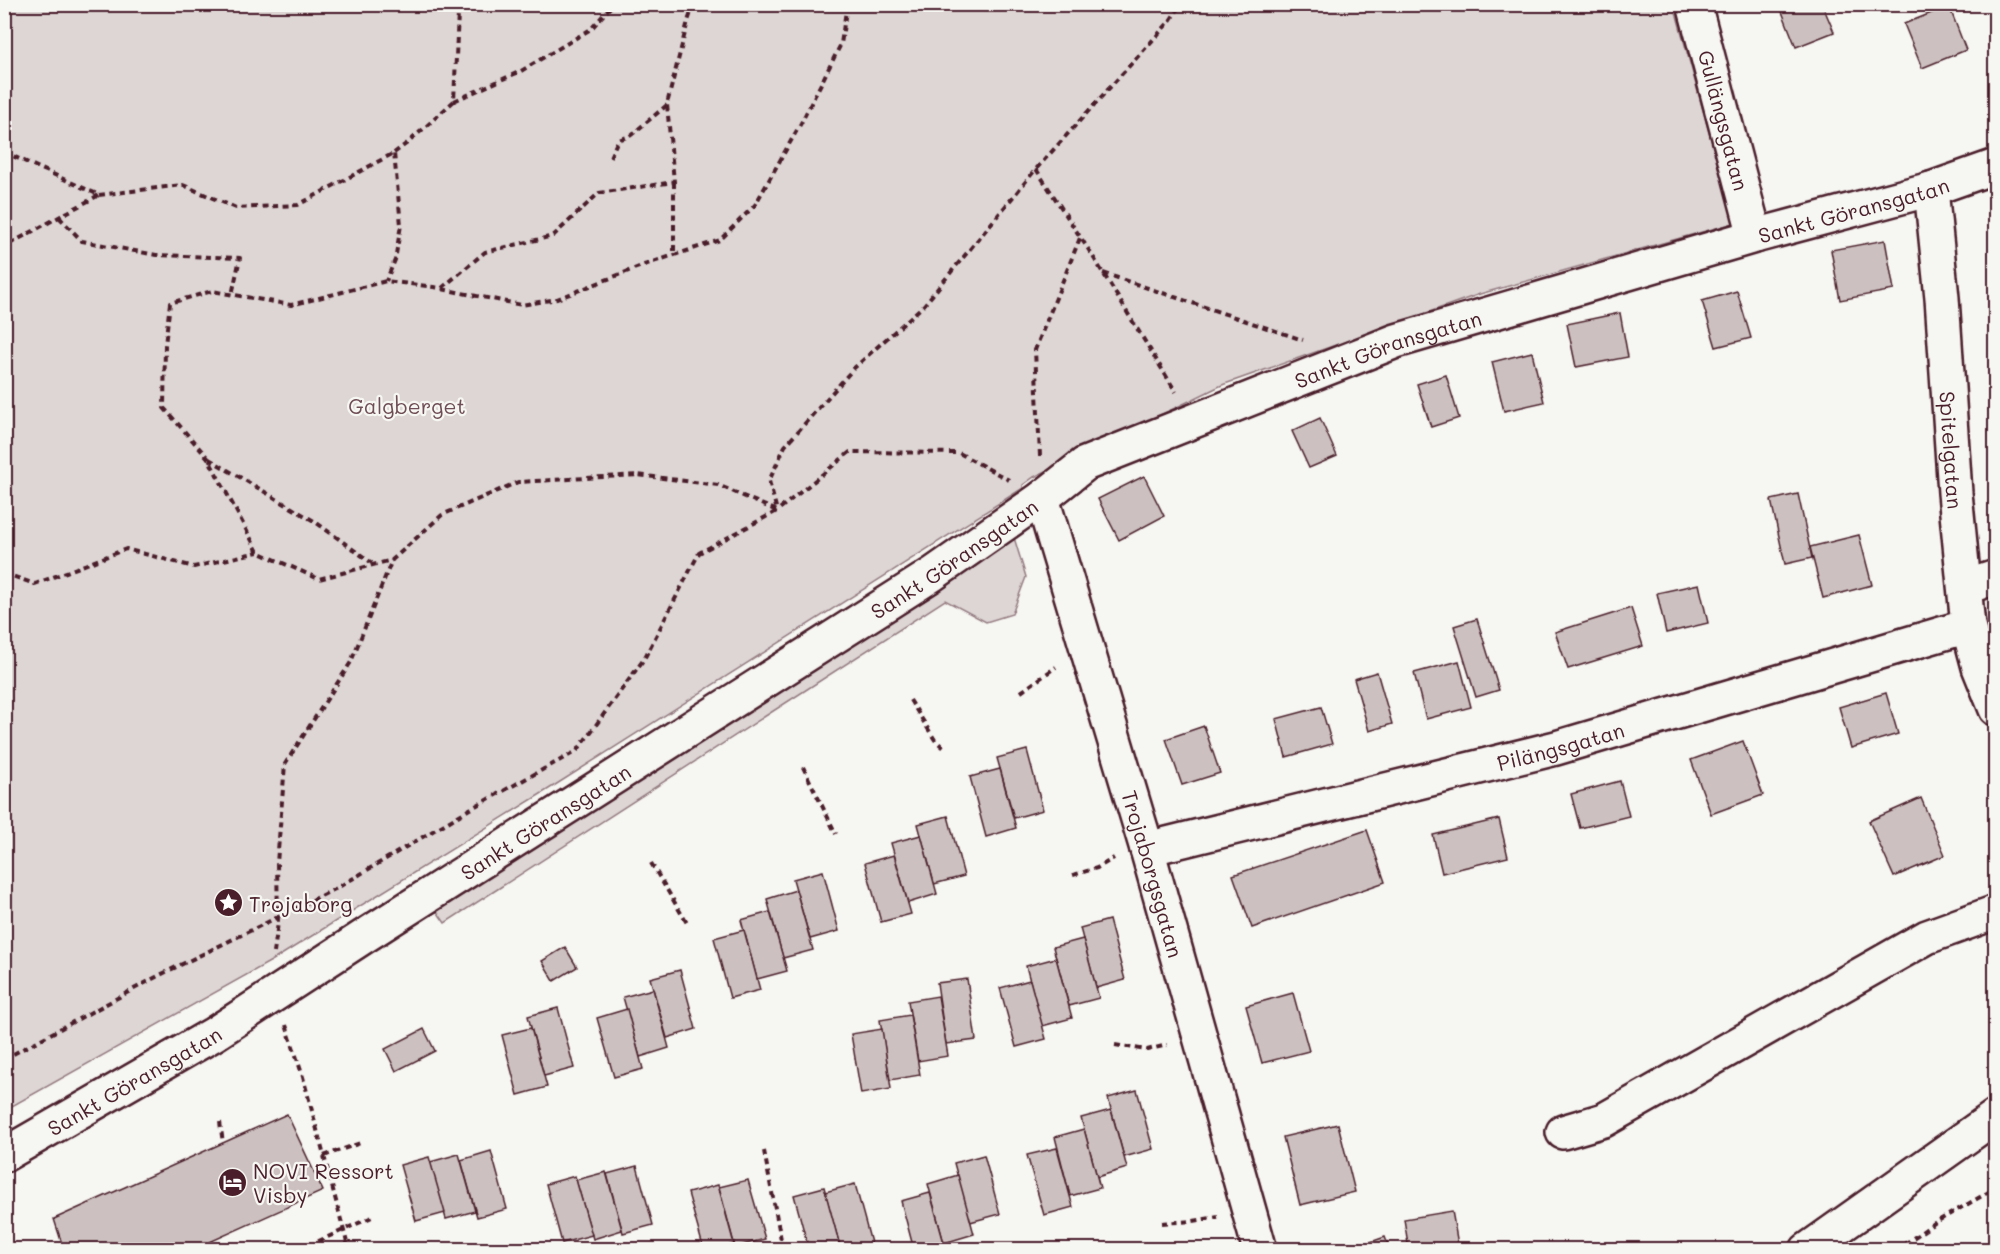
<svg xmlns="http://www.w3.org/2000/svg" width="2000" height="1254" viewBox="0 0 2000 1254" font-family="Mali,sans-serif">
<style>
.green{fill:#ddd6d5;stroke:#947a80;stroke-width:1.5}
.building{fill:#ccc1c0;stroke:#4a1f2b;stroke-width:1.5}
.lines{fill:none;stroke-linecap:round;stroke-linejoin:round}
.minor-casing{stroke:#4a1f2b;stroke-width:38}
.path{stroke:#4a1f2b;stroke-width:4;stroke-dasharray:6 4.5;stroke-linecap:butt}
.minor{stroke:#f6f6f2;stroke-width:33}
.labels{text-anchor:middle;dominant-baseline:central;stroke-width:4.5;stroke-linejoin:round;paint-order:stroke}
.street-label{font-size:21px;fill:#4a1f2b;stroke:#f6f6f2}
.park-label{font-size:21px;fill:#6f4d56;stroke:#f6f6f2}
.poi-label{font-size:21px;fill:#4a1f2b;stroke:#f6f6f2;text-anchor:start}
</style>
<rect width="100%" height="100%" fill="#f6f6f2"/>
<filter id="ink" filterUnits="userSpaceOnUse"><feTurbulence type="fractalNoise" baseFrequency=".0167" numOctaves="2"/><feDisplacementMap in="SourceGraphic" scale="12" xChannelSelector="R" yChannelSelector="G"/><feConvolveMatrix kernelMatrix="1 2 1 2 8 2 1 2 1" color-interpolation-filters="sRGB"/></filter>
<g filter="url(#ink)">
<g class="green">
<path d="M5 5H1674L1734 223 1480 294 1222 385 1034 477 1023 485V488L552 787 273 960 5 1110Z"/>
<path d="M1012 531 1026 577 1012 614 986 622 945 600 445 923 433 906Z"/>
</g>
<g class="building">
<path d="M1779 4H1822L1834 32 1796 47Z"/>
<path d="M1949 6 1966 50 1922 68 1904 24Z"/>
<path d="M1885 240 1894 290 1840 300 1831 250Z"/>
<path d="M1737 291 1751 338 1716 347 1702 301Z"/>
<path d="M1620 313 1628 357 1576 367 1567 324Z"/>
<path d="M1532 352 1544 402 1504 411 1492 362Z"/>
<path d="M1446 375 1459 418 1431 427 1417 384Z"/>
<path d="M1320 418 1337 456 1309 468 1292 431Z"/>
<path d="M1144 476 1164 516 1119 540 1098 499Z"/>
<path d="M1798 494 1812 558 1785 564 1771 500Z"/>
<path d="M1859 535 1872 585 1823 598 1810 547Z"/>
<path d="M1699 584 1708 623 1666 633 1657 593Z"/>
<path d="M1631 608 1643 646 1568 669 1555 632Z"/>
<path d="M1477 619 1499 690 1476 697 1454 626Z"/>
<path d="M1459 661 1471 707 1426 719 1414 673Z"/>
<path d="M1377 672 1392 724 1369 731 1354 679Z"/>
<path d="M1886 693 1898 734 1851 748 1839 707Z"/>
<path d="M1321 707 1332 744 1286 757 1276 719Z"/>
<path d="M1204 726 1220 773 1182 785 1166 739Z"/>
<path d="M1743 741 1763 795 1711 814 1691 760Z"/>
<path d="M1027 750 1043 810 1014 818 997 758Z"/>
<path d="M1000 769 1016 828 986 837 970 777Z"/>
<path d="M1620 781 1629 816 1580 828 1571 794Z"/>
<path d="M1921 798 1945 855 1894 877 1869 821Z"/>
<path d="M948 816 964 876 934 884 918 824Z"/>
<path d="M1499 819 1508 857 1442 873 1433 835Z"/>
<path d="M1367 830 1385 882 1252 928 1233 875Z"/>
<path d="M921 835 937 894 908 903 891 843Z"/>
<path d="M894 855 911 914 881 922 865 863Z"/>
<path d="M823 871 839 931 810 939 793 879Z"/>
<path d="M796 890 813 950 783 958 767 899Z"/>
<path d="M770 912 787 971 757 979 741 920Z"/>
<path d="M1109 920 1125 980 1096 988 1080 928Z"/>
<path d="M744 930 760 990 730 998 714 938Z"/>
<path d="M1083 939 1099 998 1069 1006 1053 947Z"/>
<path d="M565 947 577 967 554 981 542 961Z"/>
<path d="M1056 958 1072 1018 1042 1026 1026 966Z"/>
<path d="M680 970 696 1029 667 1038 650 978Z"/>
<path d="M967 979 976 1040 946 1044 937 983Z"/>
<path d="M1030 980 1046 1039 1016 1047 1000 988Z"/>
<path d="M653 989 669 1048 640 1057 623 997Z"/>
<path d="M1293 993 1309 1051 1262 1063 1246 1006Z"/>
<path d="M938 996 948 1056 918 1061 908 1001Z"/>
<path d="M558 1008 574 1068 544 1076 528 1016Z"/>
<path d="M627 1009 643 1069 614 1077 597 1018Z"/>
<path d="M910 1015 920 1075 890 1080 880 1020Z"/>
<path d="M531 1028 547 1087 518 1095 502 1035Z"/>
<path d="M424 1029 435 1051 396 1071 385 1049Z"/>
<path d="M882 1029 891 1089 861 1094 851 1034Z"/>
<path d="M1137 1090 1153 1149 1124 1157 1108 1098Z"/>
<path d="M1111 1110 1127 1168 1097 1177 1081 1118Z"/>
<path d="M287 1114 323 1191 192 1250H64L54 1219Z"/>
<path d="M1338 1124 1355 1192 1300 1205 1283 1137Z"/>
<path d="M1084 1129 1100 1188 1070 1196 1055 1137Z"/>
<path d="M1057 1148 1073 1207 1044 1215 1027 1155Z"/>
<path d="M491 1151 507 1209 477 1217 461 1160Z"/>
<path d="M459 1154 475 1211 446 1219 430 1162Z"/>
<path d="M984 1155 1000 1214 970 1222 954 1163Z"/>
<path d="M429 1157 445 1213 416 1221 400 1165Z"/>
<path d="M637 1166 653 1225 623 1233 607 1174Z"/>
<path d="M606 1172 622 1230 593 1239 576 1180Z"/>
<path d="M958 1175 974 1234 944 1243 928 1184Z"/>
<path d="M575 1176 592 1235 562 1243 546 1184Z"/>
<path d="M748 1180 765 1239 735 1247 719 1187Z"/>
<path d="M855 1184 871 1243 841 1250 825 1192Z"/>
<path d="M718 1185 734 1244 713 1250H704L688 1193Z"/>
<path d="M824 1187 840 1246 828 1250H809L794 1195Z"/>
<path d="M930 1193 946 1250H914L901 1201Z"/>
<path d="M1452 1211 1459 1250H1409L1404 1219Z"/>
<path d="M1385 1237 1390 1250H1348Z"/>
</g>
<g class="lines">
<defs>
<g id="minor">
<path id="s1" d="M1694 4 1755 236"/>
<path id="s2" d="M1931 189 1942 298 1955 493 1968 626 1979 667 1996 709"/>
<path id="s3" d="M1042 498 1147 849 1260 1250"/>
<path d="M1966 587 1996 577"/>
<path id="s4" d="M1147 849 1556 748 1968 626"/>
<path d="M1563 1132 1604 1120 1927 937 1996 912"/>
<path id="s5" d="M4 1155 214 1034 363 937 933 574 1042 498 1085 464 1396 341 1755 236 1931 189 1996 166"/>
<path d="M1807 1250 1996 1116"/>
</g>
</defs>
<use href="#minor" class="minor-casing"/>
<g class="path">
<path d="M694 4 688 21 667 104 674 182 599 193 553 236 485 252 442 288 386 281 291 305 212 291 170 303 165 345 164 408 208 458 258 552 319 579 392 560 442 515 518 482 638 475 718 485 777 511 769 481 785 446 854 368 924 305 1036 169 1170 21 1181 4"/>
<path d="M454 101 521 71 591 29 613 4"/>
<path d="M4 152 99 195 4 247"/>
<path d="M394 153 410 141 454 101 458 13 463 4"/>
<path d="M610 157 618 140 630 136 667 105"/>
<path d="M1036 169 1092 255 1176 392"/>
<path d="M674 182V255"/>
<path d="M99 195 183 185 236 208 298 205 394 153 401 225 395 260 386 281"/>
<path d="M59 217 82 241 156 255 240 258 232 295"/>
<path d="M1103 273 1303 340"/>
<path d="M442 289 522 305 557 299 644 265 720 240 755 205 801 123 841 44 847 4"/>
<path d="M1040 456 1035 350 1080 238"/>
<path d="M209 459 314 521 372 563"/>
<path d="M4 573 35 584 126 549 194 567 258 552"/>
<path d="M1021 692 1056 667"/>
<path d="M910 700 935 740 944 748"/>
<path d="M803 767 836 834"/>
<path d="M651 863 687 923"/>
<path d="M1073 875 1097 868 1114 858"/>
<path d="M274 953 278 922 277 863 285 764 351 662 392 560"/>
<path d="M286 1025 303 1077 349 1250"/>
<path d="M1115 1045 1147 1050 1167 1045"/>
<path d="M4 1059 160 975 337 888 468 810 577 751 644 659 699 553 777 511 850 452 959 453 1009 480"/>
<path d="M220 1122 223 1143"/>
<path d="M764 1151 783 1250"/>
<path d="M324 1156 360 1143"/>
<path d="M1162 1223 1193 1221 1218 1217"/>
<path d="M299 1250 372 1217"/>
<path d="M1896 1250 1936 1222 1996 1188"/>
</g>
<use href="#minor" class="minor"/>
</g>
</g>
<defs>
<symbol id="sight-disc" viewBox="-11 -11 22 22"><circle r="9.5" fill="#4a1f2b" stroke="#f6f6f2"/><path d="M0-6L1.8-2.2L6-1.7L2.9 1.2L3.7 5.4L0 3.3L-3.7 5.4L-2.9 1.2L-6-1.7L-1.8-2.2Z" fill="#fff"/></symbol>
<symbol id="hotel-disc" viewBox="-11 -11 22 22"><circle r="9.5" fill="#4a1f2b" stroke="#f6f6f2"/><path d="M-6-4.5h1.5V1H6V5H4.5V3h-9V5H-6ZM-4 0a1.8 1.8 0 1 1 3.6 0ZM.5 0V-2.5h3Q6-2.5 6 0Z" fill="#fff"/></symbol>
</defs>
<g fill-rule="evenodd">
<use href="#sight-disc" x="212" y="886" width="33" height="33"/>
<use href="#hotel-disc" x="216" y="1166" width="33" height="33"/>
</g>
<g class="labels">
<g class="street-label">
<text stroke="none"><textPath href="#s1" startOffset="120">Gullängsgatan</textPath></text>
<text stroke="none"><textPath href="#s5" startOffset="2094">Sankt Göransgatan</textPath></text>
<text stroke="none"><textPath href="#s5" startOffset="1608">Sankt Göransgatan</textPath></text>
<text stroke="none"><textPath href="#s2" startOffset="262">Spitelgatan</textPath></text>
<text stroke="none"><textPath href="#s5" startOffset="1122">Sankt Göransgatan</textPath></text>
<text stroke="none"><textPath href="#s4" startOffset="426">Pilängsgatan</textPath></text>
<text stroke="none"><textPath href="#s5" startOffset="636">Sankt Göransgatan</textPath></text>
<text stroke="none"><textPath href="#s3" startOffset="392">Trojaborgsgatan</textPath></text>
<text stroke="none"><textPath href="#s5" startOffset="150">Sankt Göransgatan</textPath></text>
</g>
<g class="park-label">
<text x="407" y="405">Galgberget</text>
</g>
<g class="poi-label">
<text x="249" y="903">Trojaborg</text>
<text x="253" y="1170">NOVI Ressort<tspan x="253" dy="24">Visby</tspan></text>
</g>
</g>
<rect width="2000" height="1254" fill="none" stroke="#f6f6f2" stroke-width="24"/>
<rect x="12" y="12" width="1976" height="1230" fill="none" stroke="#4a1f2b" stroke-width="2" filter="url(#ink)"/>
</svg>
